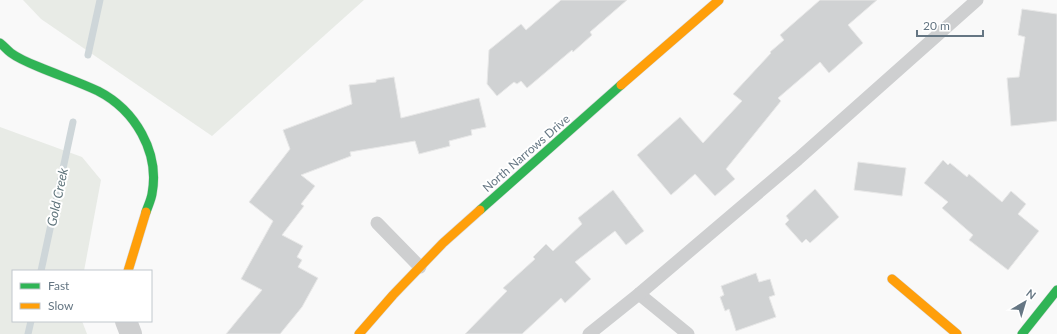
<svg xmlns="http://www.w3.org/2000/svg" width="1057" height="334" viewBox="0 0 1057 334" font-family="Lato,sans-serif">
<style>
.green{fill:#e8ebe6}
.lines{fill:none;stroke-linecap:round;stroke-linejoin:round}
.stream{stroke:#ced6d9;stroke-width:7}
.building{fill:#d0d2d3;stroke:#e8e8e8}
.fast-casing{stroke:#d5d6d7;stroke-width:10}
.slow-casing{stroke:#d5d6d7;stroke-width:10}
.lane{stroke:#cecfd0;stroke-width:13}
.street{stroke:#cecfd0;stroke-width:22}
.fast{stroke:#30b455;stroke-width:9}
.slow{stroke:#ff9f0a;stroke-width:9}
.labels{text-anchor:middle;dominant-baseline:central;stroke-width:4;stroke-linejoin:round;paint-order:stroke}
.street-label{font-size:12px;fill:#657683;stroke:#fff}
.water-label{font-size:13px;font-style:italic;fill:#60757c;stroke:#fff}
</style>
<rect width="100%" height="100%" fill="#f9f9f9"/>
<g class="green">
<path d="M23 0H364L212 136 41 19Z"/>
<path d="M0 127 82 157 101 180 84 271H13V321H82L87 334H0Z"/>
</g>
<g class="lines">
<g class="stream">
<path d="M88 55 100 0"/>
<path d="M41 271 73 122"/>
<path d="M28 334 31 321"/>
</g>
</g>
<g class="building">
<path d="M561 0H627L590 32 592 35 573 52 572 50 527 88 521 81 517 84 514 82 497 96 487 84 489 50 521 24 526 30Z"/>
<path d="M820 0H877L848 25 863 43 829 73 820 62 778 98 781 101 726 169 735 179 715 196 695 174 671 195 637 155 680 117 703 143 742 101 733 94 771 53 770 52 784 40 780 35Z"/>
<path d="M1022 9 1057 14V121L1011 126 1007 78 1019 77 1025 37 1018 35Z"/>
<path d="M394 77 401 118 479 98 486 127 471 130 472 135 449 141 450 146 419 154 415 141 350 152 351 156 301 175 315 186 301 204 304 206 282 235 303 246 297 257 302 260 298 267 318 278 302 307 280 334H226L262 290 241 279 273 221 249 202 290 149 283 130 352 104 349 85 376 82V80Z"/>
<path d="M943 160 948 165 950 163 967 177 969 174 1002 202 1011 191 1026 204 1018 214 1039 231 1008 270 969 240 973 235 942 208 948 202 924 183Z"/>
<path d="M858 162 906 168 902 196 854 190Z"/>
<path d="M815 189 839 217 810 243 806 239 802 243 785 224 789 220 786 216Z"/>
<path d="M613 190 644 231 626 245 615 231 575 262 591 279 565 303 561 298 522 334H465L507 291 503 288 535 259 533 257 546 244 553 251 582 224 578 218Z"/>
<path d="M756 273 759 282 770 279 775 295 769 297 776 317 736 331 729 309 725 311 720 297 724 295 721 286Z"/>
</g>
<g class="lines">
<defs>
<g id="fast">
<path d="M0 43C4 46 7 50 11 53 19 59 29 63 39 67 58 75 79 82 98 91 135 110 160 152 152 194 151 200 148 206 146 212"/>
<path d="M480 210 621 85"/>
<path d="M1022 334 1057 290"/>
</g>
<g id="slow">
<path d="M621 85 719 0"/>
<path d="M128 271 146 212"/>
<path d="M892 279 957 334"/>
<path d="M359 334 393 295 443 243 480 210"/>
</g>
</defs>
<use href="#fast" class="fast-casing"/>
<use href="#slow" class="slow-casing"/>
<g class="lane">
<path d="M377 223 420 267"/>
<path d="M639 294 688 334"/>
<path d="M589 334 639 294 798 159 977 0"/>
</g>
<path class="street" d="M126 321 131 334"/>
<use href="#fast" class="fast"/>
<use href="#slow" class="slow"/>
</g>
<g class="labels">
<g class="street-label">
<text transform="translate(526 153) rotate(-41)">North Narrows Drive</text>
</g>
<g class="water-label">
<text transform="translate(57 197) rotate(-78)">Gold Creek</text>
</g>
</g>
<rect x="12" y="270" width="140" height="52" fill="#ffffff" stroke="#c1c8cd"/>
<rect x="20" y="283" width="20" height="6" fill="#30b455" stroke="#c1c8cd"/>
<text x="48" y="290" font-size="12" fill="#657683">Fast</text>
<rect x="20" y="303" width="20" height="6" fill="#ff9f0a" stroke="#c1c8cd"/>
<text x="48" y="310" font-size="12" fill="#657683">Slow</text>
<g transform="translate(1025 302) rotate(38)" stroke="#ffffff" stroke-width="3" paint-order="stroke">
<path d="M0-3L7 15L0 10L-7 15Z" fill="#657683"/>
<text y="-6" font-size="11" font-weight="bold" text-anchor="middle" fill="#657683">N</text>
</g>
<path d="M917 30v6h66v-6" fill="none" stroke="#657683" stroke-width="2"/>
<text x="923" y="30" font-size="12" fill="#657683" stroke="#ffffff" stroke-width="3" paint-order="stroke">20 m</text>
</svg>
